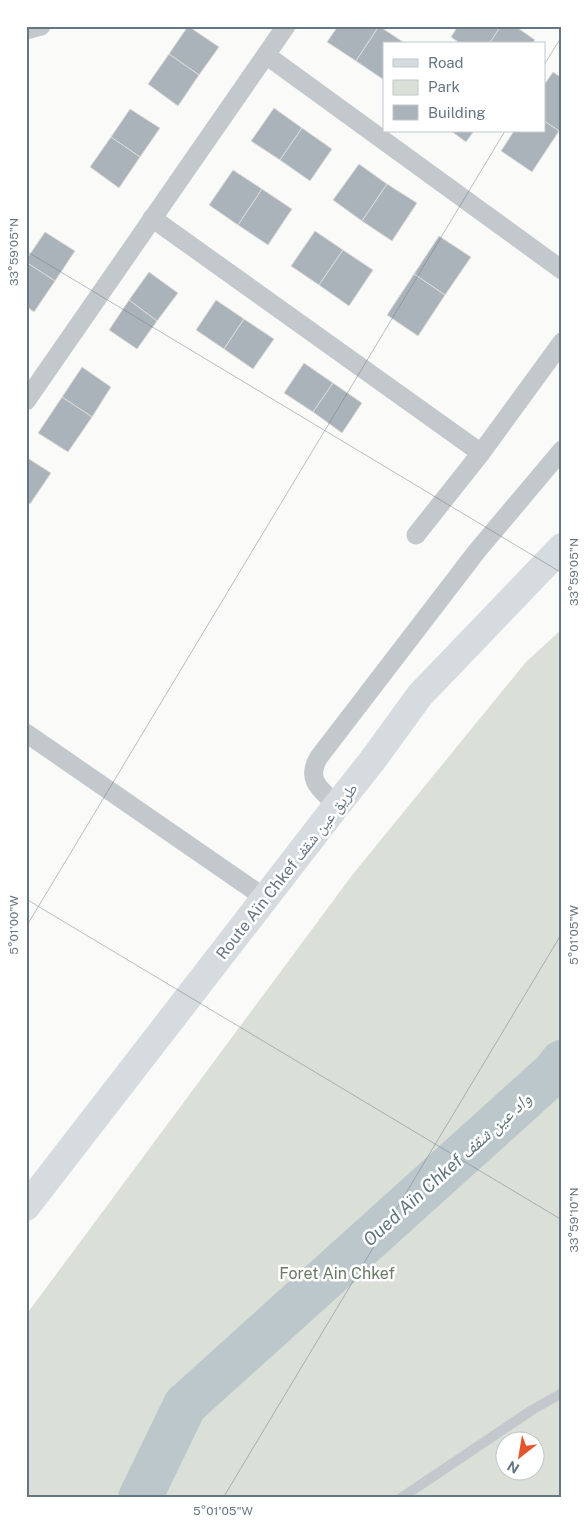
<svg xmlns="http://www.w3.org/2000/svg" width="588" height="1524" viewBox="0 0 588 1524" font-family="'Public Sans','Noto Naskh Arabic',sans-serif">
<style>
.green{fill:#dadfd7;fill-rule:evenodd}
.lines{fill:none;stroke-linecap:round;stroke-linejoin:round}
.river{stroke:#bbc7cb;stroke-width:44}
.building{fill:#aab3b9;stroke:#dcdcda}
.lane{stroke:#c3c8cc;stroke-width:10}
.street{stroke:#c3c8cc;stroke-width:19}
.secondary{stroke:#d6dbdf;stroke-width:28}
.ticks{fill:none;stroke:#657683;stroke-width:1;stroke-opacity:0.45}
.labels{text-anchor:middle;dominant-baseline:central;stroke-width:5;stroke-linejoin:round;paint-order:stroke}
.street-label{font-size:16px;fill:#657683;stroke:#fff}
.park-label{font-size:16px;fill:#687a64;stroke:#fff}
.water-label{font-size:18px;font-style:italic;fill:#60757c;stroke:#fff}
.neatline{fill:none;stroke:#657683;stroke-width:2}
.ticks-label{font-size:12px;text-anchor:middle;fill:#657683}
</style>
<rect width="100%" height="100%" fill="#fafaf8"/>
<path class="green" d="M562 629V1498H26V1315L353 874 526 662ZM506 1442H536V1472H506Z"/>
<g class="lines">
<path class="river" d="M140 1498 185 1405 553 1073 562 1062"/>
</g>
<g class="building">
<path d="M188 26 219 47 199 75 169 54Z"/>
<path d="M338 26H379L356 61 327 42Z"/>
<path d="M379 26 406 44H384V80L356 61Z"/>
<path d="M458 26H501L489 44H461L451 37Z"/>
<path d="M501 26H515L535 40 532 44H489Z"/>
<path d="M169 54 199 75 178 106 148 84Z"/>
<path d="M553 72 562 78V127L559 131 544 121V85Z"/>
<path d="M274 108 302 128 280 160 251 141Z"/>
<path d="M130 109 160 128 140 157 111 137Z"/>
<path d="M544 121 559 131 532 172 501 151 514 131H544Z"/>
<path d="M302 128 332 149 310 181 280 160Z"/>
<path d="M451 131H474L466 142Z"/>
<path d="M111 137 140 157 119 188 90 167Z"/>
<path d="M359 164 387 184 362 221 333 200Z"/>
<path d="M233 170 262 189 238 225 209 205Z"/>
<path d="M387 184 417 203 392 241 362 221Z"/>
<path d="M262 189 292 209 268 245 238 225Z"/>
<path d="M315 231 343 250 319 285 291 266Z"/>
<path d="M45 232 75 251 55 281 26 262V260Z"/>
<path d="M439 236 471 257 445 295 414 274Z"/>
<path d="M343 250 373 270 349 306 319 285Z"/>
<path d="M26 262 55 281 34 312 26 306Z"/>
<path d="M149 272 178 293 157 321 129 300Z"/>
<path d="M414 274 445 295 418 336 387 315Z"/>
<path d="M129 300 157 321 137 349 109 330Z"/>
<path d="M216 300 244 319 224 349 196 330Z"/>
<path d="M244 319 274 339 253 369 224 349Z"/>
<path d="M304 363 333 383 313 412 284 393Z"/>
<path d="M82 367 111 387 92 417 62 397Z"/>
<path d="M333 383 362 403 342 433 313 412Z"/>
<path d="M62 397 92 417 68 452 38 433Z"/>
<path d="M26 457 51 473 30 504 26 502Z"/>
</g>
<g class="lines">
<path class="lane" d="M401 1498 532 1410 562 1393"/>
<g class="street">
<path d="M26 30 41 26"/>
<path d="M266 55 562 270"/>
<path d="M152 218 481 453"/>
<path d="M26 401 286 26"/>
<path d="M416 535 481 453 562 342"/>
<path d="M26 733 265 898"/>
<path d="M337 805C321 790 305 780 319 757L477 551 562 450"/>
</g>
<path class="secondary" d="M26 1207 337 805 372 761 420 695 562 547"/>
</g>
<path class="ticks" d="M26 30 28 26M544 65 562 36M26 251 562 573M26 899 562 1220M26 927 505 131M223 1498 562 933"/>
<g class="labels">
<g class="street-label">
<text transform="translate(287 871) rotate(-52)">Route Aïn Chkef طريق عين شقف</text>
</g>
<g class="park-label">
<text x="337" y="1273">Foret Ain Chkef</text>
</g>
<g class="water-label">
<text transform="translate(447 1169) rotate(-42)">Oued Aïn Chkef واد عين شقف</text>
</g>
</g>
<rect width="588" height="1524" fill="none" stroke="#ffffff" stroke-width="55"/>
<rect x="383" y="42" width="162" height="90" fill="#ffffff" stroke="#c1c8cd"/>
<rect x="393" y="59" width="25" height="8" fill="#d6dbdf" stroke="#c1c8cd"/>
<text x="428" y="68" font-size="15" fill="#657683">Road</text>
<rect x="393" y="80" width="25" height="15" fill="#dadfd7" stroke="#c1c8cd"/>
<text x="428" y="92" font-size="15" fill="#657683">Park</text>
<rect x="393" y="105" width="25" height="15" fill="#aab3b9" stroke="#c1c8cd"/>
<text x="428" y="118" font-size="15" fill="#657683">Building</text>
<g transform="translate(520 1456) rotate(211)"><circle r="24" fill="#ffffff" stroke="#c1c8cd"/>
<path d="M0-4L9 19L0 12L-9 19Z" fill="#e4572e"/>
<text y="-8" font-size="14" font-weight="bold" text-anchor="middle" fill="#657683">N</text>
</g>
<rect x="28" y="28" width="532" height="1468" class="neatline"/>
<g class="ticks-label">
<text transform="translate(14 252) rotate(-90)" y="4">33°59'05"N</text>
<text transform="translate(574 572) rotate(-90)" y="4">33°59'05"N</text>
<text transform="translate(14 925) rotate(-90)" y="4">5°01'00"W</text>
<text transform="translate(574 935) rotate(-90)" y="4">5°01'05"W</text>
<text transform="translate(574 1220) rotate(-90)" y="4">33°59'10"N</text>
<text x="223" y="1515">5°01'05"W</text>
</g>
</svg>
